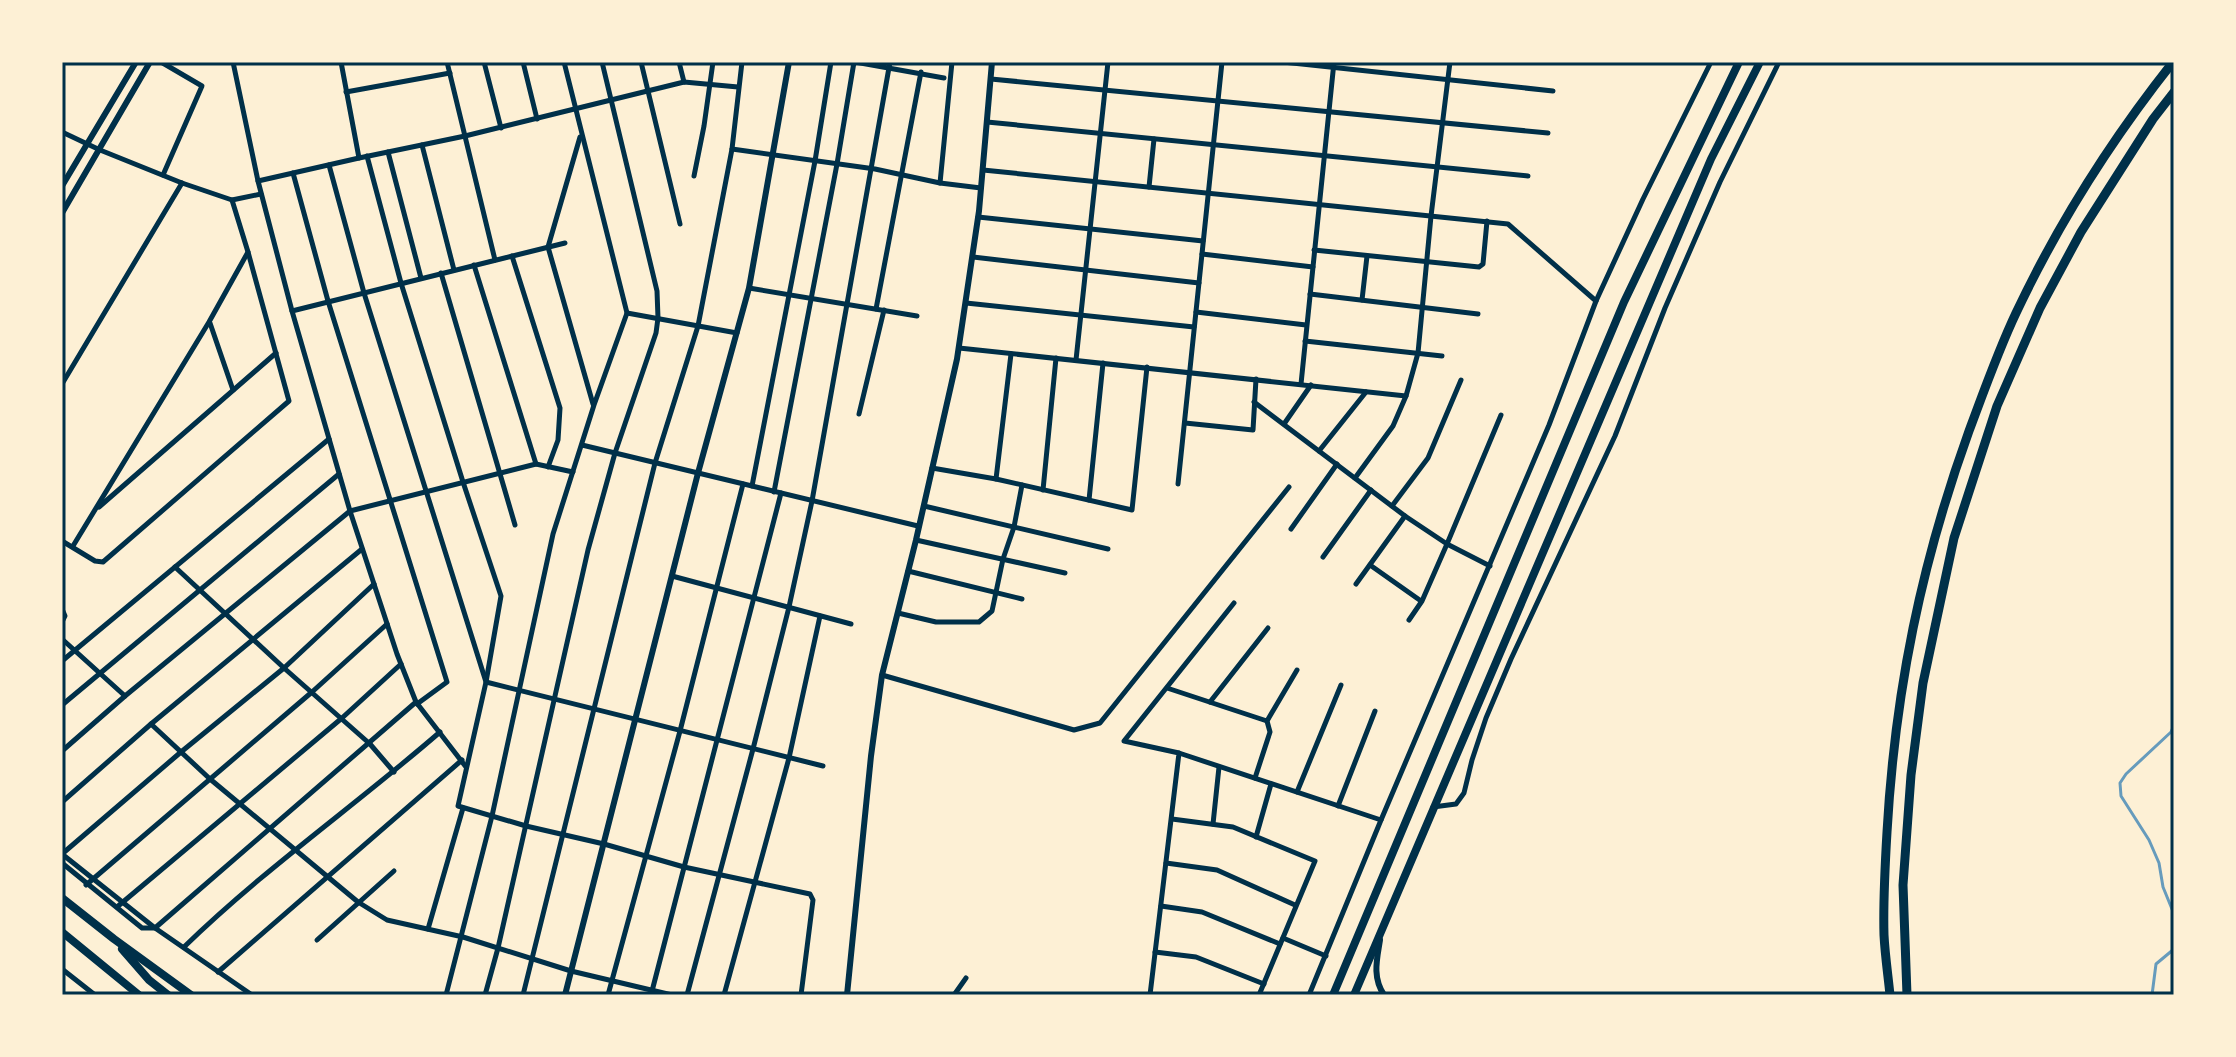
<svg xmlns="http://www.w3.org/2000/svg" width="2236" height="1057" viewBox="0 0 2236 1057" font-family="Arial,sans-serif">
<style>
.lines{fill:none;stroke-linecap:round;stroke-linejoin:round}
.stream{stroke:#669bbc;stroke-width:3}
.minor{stroke:#003049;stroke-width:5}
.tertiary{stroke:#003049;stroke-width:6}
.primary{stroke:#003049;stroke-width:8}
.motorway{stroke:#003049;stroke-width:9}
.neatline{fill:none;stroke:#003049;stroke-width:3}
</style>
<rect width="100%" height="100%" fill="#fdf0d5"/>
<g class="lines">
<g class="stream">
<path d="M2174 725 2171 732 2126 774 2120 783 2121 796 2149 840 2159 863 2163 887 2174 914"/>
<path d="M2152 995 2156 964 2174 949"/>
</g>
<g class="minor">
<path d="M161 62 202 86 163 175"/>
<path d="M233 62 258 181 292 311 350 511 397 654 416 702 466 767"/>
<path d="M341 62 359 158"/>
<path d="M447 62 495 260"/>
<path d="M484 62 501 128"/>
<path d="M523 62 537 119"/>
<path d="M641 62 680 224"/>
<path d="M679 62 684 82"/>
<path d="M855 62 944 78"/>
<path d="M1283 62 1553 91"/>
<path d="M991 79 1548 133"/>
<path d="M346 92 450 73"/>
<path d="M987 122 1528 176"/>
<path d="M62 132 100 150 182 183 232 200 261 194"/>
<path d="M580 137 548 247 593 404"/>
<path d="M422 145 454 270"/>
<path d="M732 149 875 169 940 183 981 188"/>
<path d="M388 152 421 278"/>
<path d="M367 156 401 283 463 482 501 596 486 682 458 806 526 826 604 844 684 867 810 894 813 900 801 995"/>
<path d="M329 165 364 293 486 682 823 766"/>
<path d="M983 170 1508 224 1596 301"/>
<path d="M293 173 328 301 447 682 417 704"/>
<path d="M694 176 704 126 713 62"/>
<path d="M258 181 359 158 465 136 684 82 738 87"/>
<path d="M940 183 952 62"/>
<path d="M1149 187 1154 139"/>
<path d="M978 217 1203 241"/>
<path d="M1314 250 1479 267 1483 264 1487 221"/>
<path d="M1202 254 1313 267"/>
<path d="M512 256 560 408 558 440 548 467"/>
<path d="M973 257 1199 283"/>
<path d="M474 265 536 464"/>
<path d="M441 273 515 525"/>
<path d="M749 288 917 316"/>
<path d="M1310 294 1478 314"/>
<path d="M1362 300 1367 256"/>
<path d="M966 303 1194 327"/>
<path d="M876 309 921 72"/>
<path d="M292 311 565 243"/>
<path d="M1196 312 1306 325"/>
<path d="M627 313 737 333"/>
<path d="M210 323 233 390"/>
<path d="M1305 341 1442 356"/>
<path d="M959 348 1406 396"/>
<path d="M1076 360 1108 62"/>
<path d="M62 384 182 183"/>
<path d="M1301 384 1334 62"/>
<path d="M1254 402 1405 516 1447 544 1490 566"/>
<path d="M859 414 884 310"/>
<path d="M1185 423 1253 430 1256 379"/>
<path d="M1284 424 1311 385"/>
<path d="M582 445 918 526"/>
<path d="M1319 451 1366 392"/>
<path d="M932 468 996 479 1132 510 1147 367"/>
<path d="M1355 478 1393 426 1406 396 1418 353 1431 216 1450 62"/>
<path d="M996 479 1011 354"/>
<path d="M1178 484 1222 62"/>
<path d="M752 486 815 161 831 62"/>
<path d="M1043 490 1056 358"/>
<path d="M774 492 837 164 854 62"/>
<path d="M1089 500 1103 363"/>
<path d="M924 506 1108 549"/>
<path d="M1392 506 1428 458 1461 380"/>
<path d="M99 507 276 353"/>
<path d="M1291 529 1337 464"/>
<path d="M916 540 1065 573"/>
<path d="M62 541 95 561 103 562 289 401 248 252"/>
<path d="M73 546 209 322 248 252 232 200"/>
<path d="M1323 557 1371 490"/>
<path d="M1370 565 1421 601"/>
<path d="M175 567 284 668 370 744 394 772"/>
<path d="M908 571 1022 599"/>
<path d="M672 576 851 624"/>
<path d="M1356 584 1405 516"/>
<path d="M62 609 65 616 62 622"/>
<path d="M898 613 936 622H979L992 611 1003 559 1014 527 1022 485"/>
<path d="M1409 620 1422 601 1447 544 1501 415"/>
<path d="M62 639 125 696"/>
<path d="M62 661 329 439"/>
<path d="M882 675 1074 730 1100 723 1289 487"/>
<path d="M1167 688 1267 721"/>
<path d="M1210 702 1268 628"/>
<path d="M62 705 339 474"/>
<path d="M151 724 210 779 358 902 387 920 463 937 571 971 672 995"/>
<path d="M62 751 125 696 350 511 536 464 573 472"/>
<path d="M1179 753 1381 820"/>
<path d="M1255 778 1270 732 1267 721 1297 670"/>
<path d="M1297 792 1341 685"/>
<path d="M62 802 151 724 362 549"/>
<path d="M1338 806 1375 711"/>
<path d="M1433 807 1456 804 1464 793 1472 760 1486 718 1511 659 1615 436 1665 308 1720 182 1779 62"/>
<path d="M1172 819 1233 827 1315 861 1259 995"/>
<path d="M1213 824 1219 767"/>
<path d="M1256 837 1271 784"/>
<path d="M62 854 181 752 284 668 374 584"/>
<path d="M62 854 155 928 252 995"/>
<path d="M62 863 142 928H155L416 702"/>
<path d="M1166 863 1217 870 1295 905"/>
<path d="M86 885 312 692 387 624"/>
<path d="M1161 906 1202 912 1280 944"/>
<path d="M117 907 342 718 401 664"/>
<path d="M428 929 463 808"/>
<path d="M1283 938 1326 956"/>
<path d="M317 940 394 871"/>
<path d="M184 947C264 869 356 805 440 732"/>
<path d="M1155 952 1196 957 1264 984"/>
<path d="M62 969 95 995"/>
<path d="M218 972 462 760"/>
<path d="M446 995 492 816 553 534 594 405 627 313 564 62"/>
<path d="M485 995 498 948 588 550 615 453 656 333 658 318 657 291 602 62"/>
<path d="M523 995 655 463 698 326 732 149 742 62"/>
<path d="M608 995 680 731 743 484"/>
<path d="M651 995 781 493"/>
<path d="M687 995 753 749 789 607 812 501 890 62"/>
<path d="M724 995 789 758 820 616"/>
<path d="M954 995 966 978"/>
<path d="M1150 995 1179 753 1124 741 1234 603"/>
<path d="M1309 995 1381 820 1549 425 1596 301 1643 199 1711 62"/>
</g>
<g class="tertiary">
<path d="M62 186 136 62"/>
<path d="M62 213 150 62"/>
<path d="M1380 940C1377 959 1372 977 1384 995"/>
<path d="M565 995 698 473 749 288 789 62"/>
<path d="M847 995 871 756 882 675 916 540 957 359 979 211 992 62"/>
</g>
<g class="primary">
<path d="M62 898 114 939 191 995"/>
<path d="M62 932 139 995"/>
<path d="M122 949 149 980 168 995"/>
<path d="M1333 995 1624 302 1739 62"/>
<path d="M1354 995 1711 159 1760 62"/>
</g>
<g class="motorway">
<path d="M1890 995C1888 975 1885 955 1884 935 1883 901 1885 866 1887 832 1895 691 1921 564 1969 431 1984 391 1998 351 2016 313 2058 224 2112 139 2173 62"/>
<path d="M1907 995 1903 885 1911 775 1923 683 1954 538 1997 406 2040 308 2081 232 2153 119 2174 92"/>
</g>
</g>
<rect width="2236" height="1057" fill="none" stroke="#fdf0d5" stroke-width="128"/>
<rect x="64" y="64" width="2108" height="929" class="neatline"/>
</svg>
